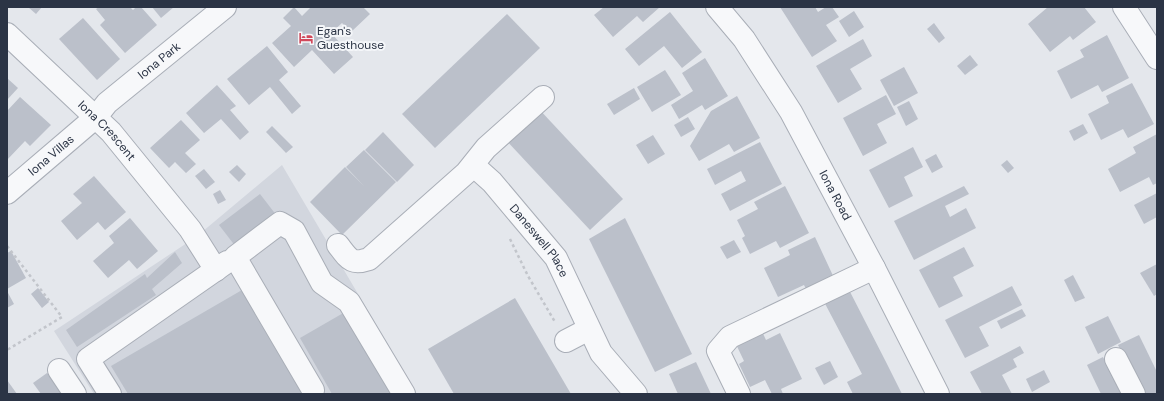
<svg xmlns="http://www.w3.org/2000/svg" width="1164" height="401" viewBox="0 0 1164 401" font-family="'DM Sans',sans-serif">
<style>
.built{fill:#d2d6de}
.building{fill:#bbc0ca}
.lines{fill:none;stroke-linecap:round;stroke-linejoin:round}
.minor-casing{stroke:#a9aeb7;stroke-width:24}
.path{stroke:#c2c5cb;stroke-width:2.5;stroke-dasharray:3 3;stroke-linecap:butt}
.minor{stroke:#f7f8fa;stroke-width:22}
.labels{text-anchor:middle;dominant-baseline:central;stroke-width:4;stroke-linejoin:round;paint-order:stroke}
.poi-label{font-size:12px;fill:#2b3445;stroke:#f4f6f9;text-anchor:start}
.street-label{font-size:12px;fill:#2b3445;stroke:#f4f6f9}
</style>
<rect width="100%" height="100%" fill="#e4e7ec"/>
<path class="built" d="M282 165 417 394H94L54 331 196 237Z"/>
<g class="building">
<path d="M28 7H42L36 14Z"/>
<path d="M99 7H130L133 10 136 7H141L157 25 125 53 100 25 105 20 96 9Z"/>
<path d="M152 7H174L161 18Z"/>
<path d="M294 7 302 16 311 7H363L370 14 351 32 342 23 331 33 353 57 334 74 312 50 294 67 272 43 291 26 283 18Z"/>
<path d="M604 7H660L643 22 637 16 613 37 594 15Z"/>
<path d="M780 7H815L818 12 826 7H832L839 17 826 25 837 41 812 57Z"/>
<path d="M1048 7H1084L1096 22 1073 40 1070 36 1050 52 1028 24Z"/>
<path d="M854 11 864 27 849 37 839 21Z"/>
<path d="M670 12 702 52 682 68 664 46 639 66 625 49Z"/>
<path d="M507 14 540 48 435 148 402 114Z"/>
<path d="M83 18 120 59 97 80 59 39Z"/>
<path d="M934 23 945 38 939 43 927 29Z"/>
<path d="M1107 35 1129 78 1102 92 1098 85 1071 99 1057 71 1084 57 1080 50Z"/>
<path d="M863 39 872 56 850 69 862 89 838 103 816 66Z"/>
<path d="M267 46 288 72 279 80 301 106 292 114 270 87 249 105 227 79Z"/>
<path d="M970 55 978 65 965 75 957 66Z"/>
<path d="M705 58 728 96 705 110 702 105 679 119 671 105 693 91 682 73Z"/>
<path d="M904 67 918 93 894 106 880 80Z"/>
<path d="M665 70 681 95 652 112 637 87Z"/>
<path d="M7 78 18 88 7 100Z"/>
<path d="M1132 83 1154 124 1128 138 1123 129 1101 140 1088 114 1109 103 1106 96Z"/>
<path d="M217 85 236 106 230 110 249 132 240 140 221 119 204 133 186 113Z"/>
<path d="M634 88 640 99 614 115 607 104Z"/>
<path d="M886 95 896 114 877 124 887 143 863 156 843 118Z"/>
<path d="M737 96 760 138 734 152 729 144 699 161 690 146 711 111Z"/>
<path d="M20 97 51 125 30 146 25 141 7 160V111Z"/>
<path d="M909 101 918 119 906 126 897 107Z"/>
<path d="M538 108 623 199 590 230 505 139Z"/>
<path d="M688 117 695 129 681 137 674 125Z"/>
<path d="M181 120 200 140 185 153 196 164 186 173 175 162 169 168 150 148Z"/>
<path d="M1083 124 1088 133 1074 141 1069 131Z"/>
<path d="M272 126 293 147 286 153 266 132Z"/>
<path d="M383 132 414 165 397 182 365 150Z"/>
<path d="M1157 134V183L1153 185 1149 177 1120 192 1108 169 1136 153 1133 147Z"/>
<path d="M653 135 665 154 648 164 636 145Z"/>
<path d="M760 142 782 184 730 211 721 194 746 181 741 171 715 185 707 169Z"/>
<path d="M913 147 923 167 904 177 913 196 889 208 869 170Z"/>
<path d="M364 150 396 182 342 235 310 202 345 167 364 186 346 167Z"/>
<path d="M936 154 943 167 932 173 925 160Z"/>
<path d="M1007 160 1014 168 1008 173 1001 165Z"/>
<path d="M237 165 246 174 239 182 229 172Z"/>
<path d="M204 169 215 182 206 189 195 176Z"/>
<path d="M94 176 126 212 105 230 98 222 77 240 61 221 82 203 73 194Z"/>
<path d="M785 186 809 233 780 248 776 241 750 254 742 238 745 236 737 220 758 209 754 202Z"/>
<path d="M964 186 969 194 945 206 950 217 966 208 976 228 914 260 894 221Z"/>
<path d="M220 190 226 200 218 204 213 194Z"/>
<path d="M1157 193V217L1144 224 1134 205Z"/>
<path d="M260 194 277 216 236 247 219 225Z"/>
<path d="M130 218 158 251 137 269 129 260 108 278 93 261 114 243 109 236Z"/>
<path d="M625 218 692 354 655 372 589 239Z"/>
<path d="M815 237 835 280 808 293 804 285 778 297 764 268 790 255 788 250Z"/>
<path d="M734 240 741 252 727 259 720 247Z"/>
<path d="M964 247 974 266 953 277 963 296 939 308 919 270Z"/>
<path d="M11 251 26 278 7 289V253Z"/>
<path d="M175 252 182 263 152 289 156 295 77 347 66 330 145 274 147 278Z"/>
<path d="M1157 264V294L1154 296 1140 273Z"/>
<path d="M1073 275 1085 298 1075 302 1064 280Z"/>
<path d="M846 284 886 362 902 394H853L847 382 862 374 821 296Z"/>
<path d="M1012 286 1022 305 979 327 989 346 965 358 945 320Z"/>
<path d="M38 288 49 302 42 308 31 294Z"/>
<path d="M242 290 304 394H128L111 366Z"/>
<path d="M7 291 14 304 7 308Z"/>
<path d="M515 298 571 394H454L428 349Z"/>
<path d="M1022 309 1026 316 1001 329 997 321Z"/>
<path d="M345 312 392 394H332L300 338Z"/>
<path d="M1108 316 1121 342 1098 354 1085 327Z"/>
<path d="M759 325 766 340 780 333 802 379 781 389 783 394H772L765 380 750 387 739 364 744 361 733 338Z"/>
<path d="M1139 335 1157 372V394H1142L1118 345Z"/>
<path d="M1020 346 1024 353 1013 359 1017 367 1002 375 1012 394H982L970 372Z"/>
<path d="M1103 357 1121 394H1101L1087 365Z"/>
<path d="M830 361 838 377 824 385 815 368Z"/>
<path d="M696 362 711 394H678L669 374Z"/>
<path d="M1044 370 1050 382 1032 392 1026 379Z"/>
<path d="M47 373 63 394H41L33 383Z"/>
<path d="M7 380 17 394H7Z"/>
</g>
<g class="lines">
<defs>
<g id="minor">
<path id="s1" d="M717 7 744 39 791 112 874 268 938 394"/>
<path d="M1124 7 1157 58"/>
<path id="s2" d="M7 34 111 132 190 229 216 270"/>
<path id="s3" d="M473 165 492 182 556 258 601 353 636 394"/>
<path id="s4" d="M7 193 96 117 107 103 225 7"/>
<path d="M338 245C349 259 351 265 369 259L466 173 486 148 543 97"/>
<path d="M566 341 589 329"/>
<path d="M1116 359 1134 394"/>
<path d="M59 370 75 394"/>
<path d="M313 390 235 257 280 223 294 231 322 283 349 302 404 394"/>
<path d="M110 394 88 359 227 262"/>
<path d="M739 394 718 351 730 337 874 268"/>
</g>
</defs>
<use href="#minor" class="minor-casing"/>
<g class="path">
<path d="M510 239 528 276 555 322"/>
<path d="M7 246 62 317 7 350"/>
</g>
<use href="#minor" class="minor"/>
</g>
<defs>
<symbol id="hotel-bare" viewBox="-9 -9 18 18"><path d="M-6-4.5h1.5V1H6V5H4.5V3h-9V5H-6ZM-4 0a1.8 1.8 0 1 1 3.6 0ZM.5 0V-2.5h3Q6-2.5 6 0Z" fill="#d1495b" stroke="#f4f6f9" stroke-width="2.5" paint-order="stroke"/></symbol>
</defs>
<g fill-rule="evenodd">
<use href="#hotel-bare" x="296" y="28" width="20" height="20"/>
</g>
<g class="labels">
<g class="poi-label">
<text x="317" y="31">Egan's<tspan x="317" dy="14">Guesthouse</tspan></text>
</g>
<g class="street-label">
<text stroke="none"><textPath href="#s4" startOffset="202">Iona Park</textPath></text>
<text stroke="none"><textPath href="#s2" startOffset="139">Iona Crescent</textPath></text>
<text stroke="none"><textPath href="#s4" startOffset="58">Iona Villas</textPath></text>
<text stroke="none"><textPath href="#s1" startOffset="223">Iona Road</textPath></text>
<text stroke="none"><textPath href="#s3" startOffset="101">Daneswell Place</textPath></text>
</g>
</g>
<rect width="1164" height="401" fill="none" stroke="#2b3445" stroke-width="16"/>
</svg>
